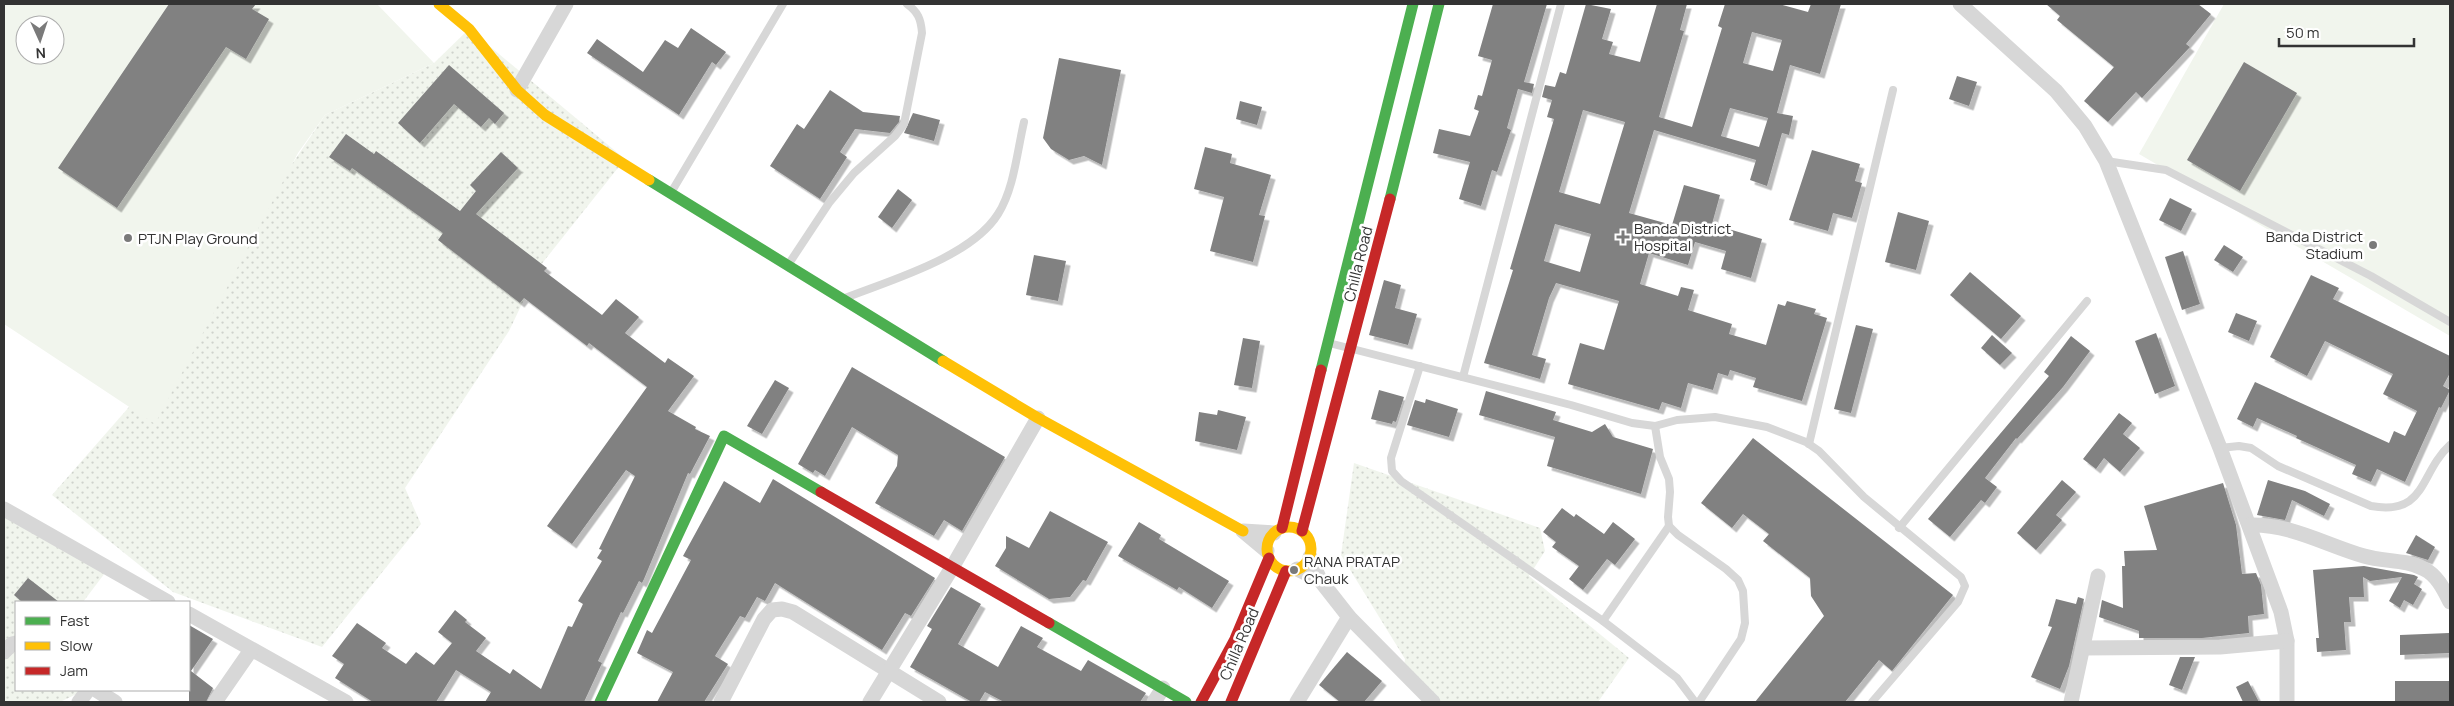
<svg xmlns="http://www.w3.org/2000/svg" width="2454" height="706" viewBox="0 0 2454 706" font-family="Manrope,sans-serif">
<style>
.grass{fill:url(#grass-dots)}
.garden{fill:#f1f5ed;fill-rule:evenodd}
.building{fill:#818181;fill-rule:evenodd;filter:url(#shadow)}
.lines{fill:none;stroke-linecap:round;stroke-linejoin:round}
.lane{stroke:#d7d7d7;stroke-width:8}
.street{stroke:#d7d7d7;stroke-width:15}
.fast{stroke:#4caf50;stroke-width:11}
.slow{stroke:#ffc107;stroke-width:11}
.jam{stroke:#c62828;stroke-width:11}
.poi-dot{fill:#7a7a7a;stroke:#fff;stroke-width:2}
.labels{text-anchor:middle;dominant-baseline:central;stroke-width:5;stroke-linejoin:round;paint-order:stroke}
.poi-label{font-size:15px;fill:#333;stroke:#fff;text-anchor:start}
.street-label{font-size:15px;fill:#333;stroke:#fff}
</style>
<defs>
<pattern id="grass-dots" width="8" height="8" patternUnits="userSpaceOnUse" patternTransform="scale(1.25)"><rect width="8" height="8" fill="#f1f5ed"/><path d="M2 2h.1M6 6h.1" fill="none" stroke="#cfd2cc" stroke-width="1.8" stroke-linecap="round"/></pattern>
<filter id="shadow"><feDropShadow dx="4.5" dy="4.5" stdDeviation="0" flood-color="#0004"/></filter>
</defs>
<rect width="100%" height="100%" fill="#fff"/>
<g class="grass">
<path d="M469 29 625 159 540 266 509 331 405 488 421 524 322 647 173 592 52 495 129 407 325 115 434 63Z"/>
<path d="M1354 463 1540 528 1545 551 1529 576 1629 658 1598 702H1437L1403 672 1405 659 1341 555Z"/>
<path d="M4 506 108 569 83 602H16V690H85L60 702H4Z"/>
</g>
<g class="garden">
<path d="M4 4H377L434 63 325 115 298 153 155 424 4 324ZM25 25H55V55H25Z"/>
<path d="M2224 4H2450V336L2139 154Z"/>
</g>
<g class="building">
<path d="M169 4H256L252 9 269 19 246 59 226 47 117 208 58 168Z"/>
<path d="M1493 4H1547L1524 82 1534 84 1532 93 1518 89 1507 128 1511 130 1497 172 1492 170 1481 206 1459 199 1470 162 1433 153 1439 129 1470 136 1479 111 1474 109 1478 95 1482 96 1492 60 1478 56Z"/>
<path d="M1586 4 1611 9 1602 39 1613 42 1609 54 1640 62 1657 4H1687L1680 30 1684 31 1659 117 1692 127 1722 28 1718 26 1725 4H1779L1808 12 1811 4H1841L1820 74 1790 65 1777 113 1793 116 1789 135 1782 133 1767 186 1750 180 1756 160 1654 130 1629 213 1672 225 1684 185 1720 195 1712 224 1762 239 1751 278 1721 269 1726 251 1695 242 1688 265 1649 253 1640 284 1678 296 1681 287 1694 290 1688 310 1732 324 1729 334 1766 345 1778 304 1785 306 1787 301 1816 309 1814 314 1827 318 1802 401 1753 387 1756 378 1730 370 1728 376 1718 373 1713 390 1688 383 1681 408 1662 402 1659 410 1568 384 1580 343 1604 350 1619 301 1556 283 1549 298 1532 355 1546 359 1540 379 1484 363 1513 270 1510 269 1554 119 1547 117 1552 100 1542 97 1545 85 1555 87 1560 72 1566 74ZM1752 32 1782 40 1773 71 1743 63ZM1730 108 1768 118 1759 147 1721 136ZM1583 110 1625 122 1600 204 1559 192ZM1555 224 1591 234 1580 272 1544 261Z"/>
<path d="M2046 4H2198L2211 14 2186 44 2190 47 2176 62 2142 98 2136 92 2108 122 2084 101 2114 67 2057 20 2060 16Z"/>
<path d="M691 28 726 52 716 65 712 62 679 115 587 53 597 39 643 72 665 40 678 48Z"/>
<path d="M1059 58 1121 70 1102 165 1084 156 1069 160 1051 149 1043 138Z"/>
<path d="M2244 62 2297 93 2240 191 2187 160Z"/>
<path d="M449 65 504 113 495 124 489 118 481 127 454 104 420 143 398 123Z"/>
<path d="M1957 76 1977 82 1969 106 1949 99Z"/>
<path d="M830 90 863 112 900 116 899 122 890 133 855 129 840 152 847 157 820 199 770 166 797 124 804 129Z"/>
<path d="M1240 101 1262 107 1257 125 1236 119Z"/>
<path d="M913 113 940 120 934 141 904 133Z"/>
<path d="M346 134 374 154 376 151 460 211 476 191 470 185 501 152 518 168 476 214 547 268 544 271 602 315 616 299 639 317 625 333 665 363 668 358 694 376 668 411 696 427 695 429 710 436 690 474 688 473 644 579 642 583 639 581 623 613 621 612 598 661 602 663 584 702H485L491 692 456 670 436 702H373L335 678 344 664 332 656 357 623 386 643 382 648 406 664 416 652 434 665 452 643 438 632 455 610 467 620 465 622 486 638 476 651 510 674 513 669 541 689 568 626 572 627 583 604 578 601 602 561 597 558 602 550 599 549 635 476 626 470 572 544 547 526 647 387 589 343 587 346 524 298 520 303 438 240 443 233 352 168 350 171 329 157Z"/>
<path d="M1205 147 1232 154 1230 163 1271 175 1259 215 1265 216 1253 262 1210 251 1224 197 1194 189Z"/>
<path d="M1812 150 1860 164 1855 181 1862 183 1852 218 1833 213 1828 231 1789 220Z"/>
<path d="M898 189 912 200 892 228 878 217Z"/>
<path d="M2170 198 2192 209 2181 231 2159 220Z"/>
<path d="M1898 212 1929 221 1916 270 1885 262Z"/>
<path d="M2224 245 2243 257 2233 272 2214 260Z"/>
<path d="M2183 251 2200 304 2182 310 2165 257Z"/>
<path d="M1034 255 1066 261 1058 301 1026 295Z"/>
<path d="M1970 272 2021 316 2001 339 1950 295Z"/>
<path d="M2311 275 2339 288 2333 299 2450 356V373L2443 386 2450 390 2441 408 2439 407 2405 482 2377 469 2371 482 2352 474 2356 465 2296 438 2297 436 2257 418 2253 427 2237 419 2255 382 2389 443 2394 431 2405 436 2417 411 2383 394 2393 374 2325 341 2307 376 2270 357Z"/>
<path d="M1384 280 1401 285 1395 308 1417 314 1408 345 1369 335Z"/>
<path d="M2236 313 2257 321 2249 341 2228 332Z"/>
<path d="M1856 325 1873 329 1851 413 1834 409Z"/>
<path d="M2156 333 2175 386 2155 394 2135 341Z"/>
<path d="M1992 335 2012 353 2000 365 1981 348Z"/>
<path d="M2071 336 2090 351 2063 387 2017 439 2016 438 1985 478 1997 487 1985 503 1981 500 1950 537 1928 519 2049 376 2044 372Z"/>
<path d="M1243 338 1260 341 1252 388 1234 385Z"/>
<path d="M852 367 1005 457 962 531 944 520 934 536 875 503 897 466 898 455 852 427 825 476 815 470 813 473 798 464Z"/>
<path d="M775 380 789 388 762 434 747 426Z"/>
<path d="M1379 390 1404 397 1396 422 1393 421 1392 424 1371 419Z"/>
<path d="M1486 391 1556 412 1553 420 1592 432 1605 424 1613 437 1653 449 1641 494 1547 466 1555 437 1479 415Z"/>
<path d="M1426 399 1458 409 1449 437 1407 425 1415 400 1425 403Z"/>
<path d="M1218 410 1246 417 1237 450 1195 441 1199 412 1217 415Z"/>
<path d="M2119 413 2132 423 2123 434 2140 448 2120 472 2104 458 2096 469 2083 459Z"/>
<path d="M1753 438 1953 595 1892 671 1879 660 1845 702H1755L1824 616 1811 596 1810 578 1763 541 1769 534 1743 514 1732 528 1701 503Z"/>
<path d="M773 479 935 578 911 616 905 613 882 650 775 583 765 601 757 597 745 618 740 616 715 656 728 664 704 702H657L673 672 637 653 647 630 652 633 691 560 683 556 724 481 760 503Z"/>
<path d="M2062 480 2076 492 2056 515 2062 520 2036 550 2017 533Z"/>
<path d="M2268 480 2305 491 2330 504 2324 516 2292 500 2285 520 2257 515Z"/>
<path d="M2223 483 2236 525 2242 574 2256 573 2261 585 2264 614 2248 616 2249 633 2202 638H2139V631L2099 617 2102 600 2123 608 2122 566H2125L2124 551 2157 550 2144 506Z"/>
<path d="M1562 508 1574 517 1576 514 1604 534 1613 522 1635 539 1615 565 1607 559 1583 590 1569 579 1579 566 1552 547 1556 542 1543 532Z"/>
<path d="M1050 511 1108 542 1086 581 1083 580 1070 597 1049 599 995 566 1006 548V536L1029 548Z"/>
<path d="M1139 522 1161 535 1159 539 1229 581 1212 608 1179 587 1177 590 1118 556Z"/>
<path d="M2416 535 2435 547 2428 560 2406 553Z"/>
<path d="M2364 566 2414 575 2418 577 2414 584 2422 589 2413 605 2404 600 2400 608 2389 601 2402 577 2370 581 2363 577 2364 597H2349L2351 622H2344L2346 650 2317 652 2316 638H2319L2313 570Z"/>
<path d="M28 578 59 602H22L14 595Z"/>
<path d="M951 587 981 604 958 644 998 667 1021 626 1043 638 1037 647 1081 671 1088 660 1146 693 1140 702H1004L985 692 979 702H972L910 667 932 629 927 626Z"/>
<path d="M2078 597 2084 599 2069 666 2060 689 2031 677 2052 627 2048 626 2056 599 2076 604Z"/>
<path d="M189 625 213 639 191 671 213 688 206 702H189Z"/>
<path d="M2449 633 2450 653 2400 655V635Z"/>
<path d="M1347 652 1382 681 1364 702H1340L1319 685Z"/>
<path d="M2180 657H2195L2182 690 2169 685Z"/>
<path d="M2248 681 2259 702H2243L2236 687Z"/>
<rect x="2395" y="681" width="55" height="21"/>
</g>
<g class="lines">
<g class="lane">
<path d="M2106 161 2166 170 2371 276 2450 322"/>
<path d="M672 191 783 4"/>
<path d="M788 265 829 203 854 173 895 136 904 124 922 33C921 19 918 12 907 4"/>
<path d="M845 298C891 280 971 257 998 214 1014 189 1017 152 1024 122"/>
<path d="M1329 343 1571 405 1632 423 1655 426 1677 420 1715 417 1767 427 1806 442 1819 451 1864 497 1961 577 1965 586 1958 602 1872 702"/>
<path d="M1420 366 1391 458 1392 471 1401 481 1603 621 1677 678 1695 702"/>
<path d="M1463 377 1561 4"/>
<path d="M1655 426 1660 457 1669 479 1670 492 1668 517 1669 526 1678 535 1726 569 1738 580 1743 591 1745 623 1741 639 1699 702"/>
<path d="M1809 444 1893 90"/>
<path d="M2220 448 2239 446 2251 448 2278 466 2371 506C2427 516 2419 473 2450 445"/>
<path d="M1899 528 2087 301"/>
<path d="M1603 621 1669 526"/>
</g>
<g class="street">
<path d="M1960 4 2056 91 2085 126 2106 161 2220 448 2281 612 2287 641V702"/>
<path d="M517 90 566 4"/>
<path d="M4 509 168 602"/>
<path d="M2250 525C2291 524 2326 545 2364 556 2384 562 2406 559 2424 569 2437 575 2444 590 2450 602"/>
<path d="M1267 551 1243 531 1274 533"/>
<path d="M1297 569 1320 580 1310 557"/>
<path d="M1320 580 1349 617 1433 702"/>
<path d="M189 614 346 702"/>
<path d="M2083 648 2220 647 2287 641"/>
<path d="M4 652 12 644 16 643"/>
<path d="M96 690 115 702"/>
<path d="M79 702 88 690"/>
<path d="M215 702 251 650"/>
<path d="M721 702 764 619 772 610 782 609 793 612 939 702"/>
<path d="M870 702 953 566 1038 418"/>
<path d="M1154 702 1163 688"/>
<path d="M1297 702 1349 617"/>
<path d="M2071 702 2098 576"/>
</g>
<g class="fast">
<path d="M649 180 943 361"/>
<path d="M1390 199 1439 4"/>
<path d="M1321 370 1413 4"/>
<path d="M1049 623 1186 702"/>
<path d="M600 702 724 436 821 492"/>
</g>
<g class="slow">
<path d="M439 4 469 29 517 90 545 115 649 180"/>
<path d="M943 361 1038 418 1243 531"/>
<circle cx="1289" cy="549" r="22"/>
</g>
<g class="jam">
<path d="M821 492 1049 623"/>
<path d="M1282 528 1321 370"/>
<path d="M1302 531 1390 199"/>
<path d="M1201 702 1235 639 1269 558"/>
<path d="M1231 702 1286 571"/>
</g>
</g>
<g class="poi-dot">
<path d="M1620.5 229.5h5v5h5v5h-5v5h-5v-5h-5v-5h5z"/>
<circle cx="128" cy="238" r="5"/>
<circle cx="2373" cy="245" r="5"/>
<circle cx="1294" cy="570" r="5"/>
</g>
<g class="labels">
<g class="poi-label">
<text x="1634" y="228">Banda District<tspan x="1634" dy="17">Hospital</tspan></text>
<text x="2363" y="236" text-anchor="end">Banda District<tspan x="2363" dy="17">Stadium</tspan></text>
<text x="138" y="238">PTJN Play Ground</text>
<text x="1304" y="561">RANA PRATAP<tspan x="1304" dy="17">Chauk</tspan></text>
</g>
<g class="street-label">
<text transform="translate(1358 264) rotate(-76)">Chilla Road</text>
<text transform="translate(1239 644) rotate(-67)">Chilla Road</text>
</g>
</g>
<rect width="2454" height="706" fill="none" stroke="#333333" stroke-width="10"/>
<rect x="15" y="601" width="175" height="90" fill="#ffffff" stroke="#adadad"/>
<rect x="25" y="617" width="25" height="8" fill="#4caf50" stroke="#adadad"/>
<text x="60" y="626" font-size="15" fill="#333333">Fast</text>
<rect x="25" y="642" width="25" height="8" fill="#ffc107" stroke="#adadad"/>
<text x="60" y="651" font-size="15" fill="#333333">Slow</text>
<rect x="25" y="667" width="25" height="8" fill="#c62828" stroke="#adadad"/>
<text x="60" y="676" font-size="15" fill="#333333">Jam</text>
<g transform="translate(40 40) rotate(177)"><circle r="24" fill="#ffffff" stroke="#adadad"/>
<path d="M0-4L9 19L0 12L-9 19Z" fill="#7a7a7a"/>
<text y="-8" font-size="14" font-weight="bold" text-anchor="middle" fill="#333333">N</text>
</g>
<path d="M2279 38v8h135v-8" fill="none" stroke="#333333" stroke-width="2.5"/>
<text x="2286" y="38" font-size="15" fill="#333333" stroke="#ffffff" stroke-width="4" paint-order="stroke">50 m</text>
</svg>
